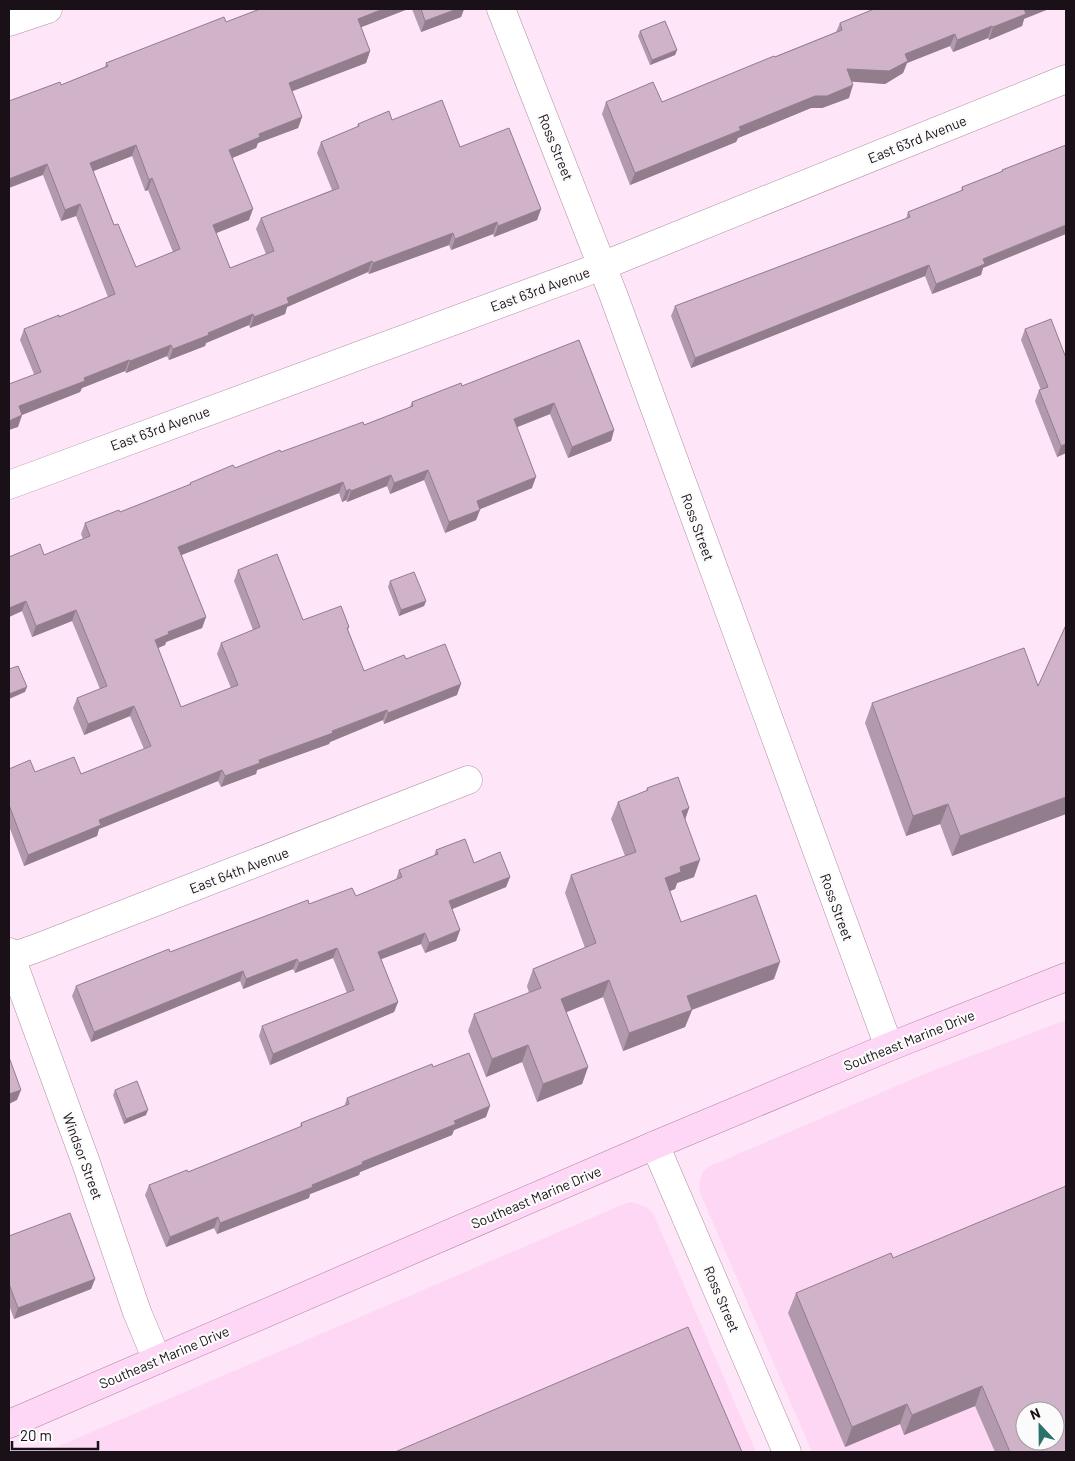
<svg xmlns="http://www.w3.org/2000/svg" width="1075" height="1461" viewBox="0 0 1075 1461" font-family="Barlow,sans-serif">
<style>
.built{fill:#fdd7f4;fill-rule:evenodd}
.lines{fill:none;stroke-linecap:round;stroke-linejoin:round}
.minor-casing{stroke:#aa8ea4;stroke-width:29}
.major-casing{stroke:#ac80a3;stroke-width:29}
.minor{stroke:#fff;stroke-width:28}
.major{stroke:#fdd7f5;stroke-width:28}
.wall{fill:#b399ad;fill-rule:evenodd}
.shaded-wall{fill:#927d8d}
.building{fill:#d0b2c9;stroke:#927d8d;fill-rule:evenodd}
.labels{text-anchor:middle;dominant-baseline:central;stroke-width:4.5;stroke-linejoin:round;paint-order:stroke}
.street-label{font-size:14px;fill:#1a1018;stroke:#fbfbfb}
</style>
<rect width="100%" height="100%" fill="#fee5f8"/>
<g class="built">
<path d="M1066 1020V1452H812L701 1195 699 1188 700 1181 703 1172 708 1167 929 1072ZM1025 1411H1055V1441H1025Z"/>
<path d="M632 1202 646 1207 653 1213 756 1452H45L624 1204Z"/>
</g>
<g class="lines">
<defs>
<g id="minor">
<path d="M501 9 613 294 889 1047"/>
<path d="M9 22 48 9"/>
<path d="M9 485 602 266 1066 79"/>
<path d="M9 952 85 1160 137 1312 157 1360"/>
<path d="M9 958 37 948 468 780"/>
<path d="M655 1145 787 1452"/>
</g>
<path id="major" d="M9 1424 655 1145 889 1047 1066 977"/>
</defs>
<use href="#minor" class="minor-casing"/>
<use href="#major" class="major-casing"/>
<use href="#minor" class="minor"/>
<use href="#major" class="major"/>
</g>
<g class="wall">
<path d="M408 9 361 27 370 51 366 63 292 91 302 117 298 128 258 143 256 148 232 158 249 220 216 233 230 268 266 254 256 229 261 218 332 190 317 153 321 142 357 127 358 124 392 120 460 147 541 209 537 220 494 237 493 234 451 250 449 245 369 274 368 272 287 307 285 314 250 328 249 325 206 343 205 346 169 360 167 356 126 373 125 371 82 388 80 392 22 415 18 427 34 374 20 340 24 329 59 317 108 297 76 216 61 221 43 175 61 85 105 67 106 63 226 22ZM132 156 145 191 148 190 173 252 136 267 114 225 93 171Z"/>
<path d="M412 9H464L461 17 421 32Z"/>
<path d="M1024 19 1022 26 989 40 988 38 953 52 950 46 907 63 903 73 885 84 852 81 849 98 822 108H811L738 138 736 142 630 185 602 114 606 102H662L836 32 840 23Z"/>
<path d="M640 31 677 50 675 55 650 65 638 36Z"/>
<path d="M1066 145 983 268 981 275 932 294 925 276 691 368 671 316 675 306 906 219 908 212 961 191 962 187 1001 172 1002 170Z"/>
<path d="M1025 329 1066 358V453L1057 457 1035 401 1039 390H1041L1021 340Z"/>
<path d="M579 340 614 430 611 441 568 458 550 414 517 427 532 488 480 509 476 520 445 533 424 480 390 494 387 486 347 502 346 500 342 502 339 493 181 555 206 617 202 628 166 642 165 645 158 648 181 707 231 688 217 654 221 643 253 630 234 581 238 570 303 620 349 627 348 630 364 671 406 659 457 695 384 724 383 720 330 742 329 744 257 770 256 774 221 787 218 781 99 829 97 836 24 866 9 826V769L35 772 81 774 144 749 130 716 84 735 73 708 77 698 100 689 72 621 32 637 22 611 9 617 44 555 83 539 81 534 85 523 120 512 189 485 190 483 364 425 410 407 412 402 462 386Z"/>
<path d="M390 581 426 601 424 606 399 616 388 587Z"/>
<path d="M872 703 1066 814 952 856 940 824 906 836 865 723Z"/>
<path d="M647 788 689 808 685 819 694 877 677 883 675 889 670 891 681 922 774 979 692 1010 685 1027 623 1051 603 997 566 1012 588 1067 582 1084 537 1102 522 1062 486 1077 468 1031 474 1014 529 993 527 986 533 969 585 948 565 893 571 875 625 856 611 819 618 802 646 791Z"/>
<path d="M436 850 474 863 510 877 506 887 452 909 460 930 456 941 425 953 421 944 381 959 398 1002 394 1012 270 1065 259 1036 262 1026 347 993 333 958 295 973 293 969 243 989 240 981 91 1042 72 996 76 986 170 952 309 904 356 896 396 880 399 870 434 856Z"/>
<path d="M433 1067 486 1117 454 1130 452 1135 360 1172 359 1175 310 1194 309 1198 217 1234 214 1228 166 1247 145 1195 149 1185 188 1172 300 1127 301 1123 344 1107 347 1098Z"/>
<path d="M115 1090 146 1115 124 1124 113 1095Z"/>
<path d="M9 1236 95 1279 91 1289 14 1319 9 1305Z"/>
<path d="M893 1258 1066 1452H995L975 1406 904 1435 900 1424 845 1447 788 1313 796 1293Z"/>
</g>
<g class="shaded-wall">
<path d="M383 9H408L354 30 358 19Z"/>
<path d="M457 9H464L461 17 421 32 425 21Z"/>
<path d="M1024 9H1049L1024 19 1022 26 989 40 993 27Z"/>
<path d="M992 26 988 38 953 52 957 40Z"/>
<path d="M955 34 950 46 907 63 903 73 885 84 842 81 847 69 905 54Z"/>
<path d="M677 50 675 55 650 65 652 60Z"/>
<path d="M370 51 366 63 285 94 289 83Z"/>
<path d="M853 85 849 98 822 108H811L738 138 736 142 630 185 635 173 739 127 815 96Z"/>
<path d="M302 117 298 128 258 143 256 148 225 161 229 150 259 134Z"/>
<path d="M136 145 132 156 86 174 90 163Z"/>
<path d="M47 164 43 175 9 188V179Z"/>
<path d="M152 178 148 190 145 191 149 180Z"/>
<path d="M80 204 76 216 61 221 65 210Z"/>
<path d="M253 209 249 220 209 236 213 225Z"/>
<path d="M541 209 537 220 494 237 498 226Z"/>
<path d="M497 222 493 234 451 250 455 239Z"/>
<path d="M1066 225V234L983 268 981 275 932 294 936 284 983 259Z"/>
<path d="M453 233 449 245 369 274 373 263Z"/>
<path d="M372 261 368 272 287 307 285 314 250 328 254 317 287 298Z"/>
<path d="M929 265 925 276 691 368 695 358Z"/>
<path d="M253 314 249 325 206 343 205 346 169 360 173 349 208 333Z"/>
<path d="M171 345 167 356 126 373 130 361Z"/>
<path d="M129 360 125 371 82 388 80 392 14 418 19 406 84 378Z"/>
<path d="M554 403 550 414 510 430 514 419Z"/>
<path d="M22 415 18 427 9 430V421Z"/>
<path d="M614 430 611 441 568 458 572 447Z"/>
<path d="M1066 444V453L1057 457 1061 446Z"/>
<path d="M428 470 424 480 390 494 394 483Z"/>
<path d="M391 475 387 486 347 502 351 491Z"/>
<path d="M536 477 532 488 473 512 477 501Z"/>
<path d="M343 482 339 493 174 558 178 547Z"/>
<path d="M350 489 346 500 342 502 346 491Z"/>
<path d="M480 510 476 520 445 533 449 522Z"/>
<path d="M26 601 22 611 9 617V608Z"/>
<path d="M426 601 424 606 399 616 401 610Z"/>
<path d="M76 610 72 621 32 637 36 626Z"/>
<path d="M206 617 202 628 166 642 165 645 151 651 155 640 168 632Z"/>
<path d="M461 684 457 695 384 724 388 713Z"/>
<path d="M27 687 25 692 9 699V694Z"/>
<path d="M134 706 130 716 84 735 88 724Z"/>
<path d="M387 710 383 720 330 742 329 744 257 770 256 774 221 787 225 776 259 760Z"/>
<path d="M222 770 218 781 99 829 97 836 24 866 28 855 99 820Z"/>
<path d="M1066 797V814L952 856 960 836Z"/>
<path d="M948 804 940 824 906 836 913 816Z"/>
<path d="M689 808 683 826 682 811Z"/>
<path d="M700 860 694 877 677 883 675 889 658 896 665 878 680 867Z"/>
<path d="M510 877 506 887 445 912 449 901Z"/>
<path d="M460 930 456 941 425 953 429 943Z"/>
<path d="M425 933 421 944 374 962 378 952Z"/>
<path d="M337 948 333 958 295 973 299 963Z"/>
<path d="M297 959 293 969 243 989 246 979Z"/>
<path d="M780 962 774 979 680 1014 687 996Z"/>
<path d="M243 971 240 981 91 1042 94 1032Z"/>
<path d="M609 980 603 997 555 1017 561 999Z"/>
<path d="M398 1002 394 1012 270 1065 273 1054Z"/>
<path d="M692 1010 685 1027 623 1051 629 1033Z"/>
<path d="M528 1045 522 1062 486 1077 492 1059Z"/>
<path d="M588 1067 582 1084 537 1102 543 1084Z"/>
<path d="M21 1090 17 1100 9 1104V1094Z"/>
<path d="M490 1106 486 1117 454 1130 452 1135 360 1172 359 1175 310 1194 309 1198 217 1234 220 1223 312 1185 454 1121Z"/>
<path d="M148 1110 146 1115 124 1124 126 1119Z"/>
<path d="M218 1217 214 1228 166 1247 170 1237Z"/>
<path d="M95 1279 91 1289 14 1319 18 1308Z"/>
<path d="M982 1386 975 1406 904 1435 912 1415Z"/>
<path d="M907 1404 900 1424 845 1447 852 1427Z"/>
</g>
<g class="building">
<path d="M260 9H383L358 19 370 51 289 83 302 117 259 134 260 137 229 150 253 209 213 225 230 268 274 251 261 218 339 188 321 142 359 126 358 124 389 111 392 120 442 100 460 147 509 128 541 209 498 226 497 222 455 239 453 233 373 263 372 261 287 298 289 303 254 317 253 314 208 333 209 335 173 349 171 345 130 361 129 360 84 378 85 381 19 406 22 415 9 421V384L41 372 24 329 59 315V317L115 294 80 204 65 210 47 164 9 179V101L60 82 61 85 108 66 106 63 224 17 226 22ZM136 145 149 180 152 178 180 249 136 267 118 224 114 225 90 163Z"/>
<path d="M421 9H457L425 21Z"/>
<path d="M874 9H1024L1026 14 993 27 992 26 957 40 955 34 905 54 908 61 889 71 847 69 853 85 827 96H815L739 127 741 130 635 173 606 102 653 82 662 102 774 56 775 57 842 30 840 23Z"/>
<path d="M665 21 677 50 652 60 640 31Z"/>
<path d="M1066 145V225L983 259 985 264 936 284 929 265 695 358 675 306 910 217 908 212 963 190 962 187 1003 171 1002 170Z"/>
<path d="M1051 319 1066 358V444L1061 446 1039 390 1048 387 1025 329Z"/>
<path d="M579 340 614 430 572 447 554 403 514 419 536 477 477 501 480 510 449 522 428 470 394 483 391 475 351 491 350 489 346 491 343 482 178 547 206 617 168 632 169 634 155 640 181 707 238 685 221 643 260 627 238 570 277 554 303 620 341 606 349 627 347 628 364 671 404 655 406 659 445 644 461 684 388 713 387 710 332 731 333 733 259 760 260 763 225 776 222 770 99 820 101 825 28 855 9 805V769L30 760 35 772 74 757 81 774 151 746 134 706 88 724 77 698 107 686 76 610 36 626 26 601 9 608V557L40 544 44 555 90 536 85 523 119 510 120 512 191 484 190 483 233 465 235 468 280 450 281 452 363 422 364 425 413 406 412 402 461 383 462 386Z"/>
<path d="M414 572 426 601 401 610 390 581Z"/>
<path d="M1066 625V797L960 836 948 804 913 816 872 703 1024 648 1038 686Z"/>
<path d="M18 666 27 687 9 694V669Z"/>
<path d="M678 777 689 808 682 811 700 860 680 867 681 872 665 878 681 922 756 895 780 962 687 996 692 1010 629 1033 609 980 561 999 588 1067 543 1084 528 1045 492 1059 474 1014 541 988 533 969 596 943 571 875 636 852 618 802 648 790 647 788Z"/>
<path d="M465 839 474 863 500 852 510 877 449 901 460 930 429 943 425 933 378 952 398 1002 273 1054 262 1026 354 990 337 948 299 963 297 959 246 979 243 971 94 1032 76 986 169 949 170 952 308 900 309 904 352 888 356 896 402 877 399 870 438 854 436 850Z"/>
<path d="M469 1053 490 1106 454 1121 456 1124 362 1162 363 1164 312 1185 313 1187 220 1223 218 1217 170 1237 149 1185 187 1170 188 1172 302 1126 301 1123 349 1104 347 1098 432 1064 433 1067Z"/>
<path d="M9 1057 21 1090 9 1094Z"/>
<path d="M137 1081 148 1110 126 1119 115 1090Z"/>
<path d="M1066 1186V1452H1010L982 1386 912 1415 907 1404 852 1427 796 1293 891 1253 893 1258ZM1025 1411H1055V1441H1025Z"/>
<path d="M70 1213 95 1279 18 1308 9 1284V1236Z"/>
<path d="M688 1327 742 1452H395Z"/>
</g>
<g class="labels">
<g class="street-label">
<text transform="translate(917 139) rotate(-22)">East 63rd Avenue</text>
<text transform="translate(556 147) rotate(68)">Ross Street</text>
<text transform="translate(540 289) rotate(-20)">East 63rd Avenue</text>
<text transform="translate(160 428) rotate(-20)">East 63rd Avenue</text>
<text transform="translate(698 527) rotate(70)">Ross Street</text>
<text transform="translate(239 870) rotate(-21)">East 64th Avenue</text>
<text transform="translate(837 907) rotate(70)">Ross Street</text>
<text transform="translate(909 1040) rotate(-22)">Southeast Marine Drive</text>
<text transform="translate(83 1156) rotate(70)">Windsor Street</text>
<text transform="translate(536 1197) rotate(-23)">Southeast Marine Drive</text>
<text transform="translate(722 1299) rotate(67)">Ross Street</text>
<text transform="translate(164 1357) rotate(-23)">Southeast Marine Drive</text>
</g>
</g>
<rect width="1075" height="1461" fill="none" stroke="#1a1018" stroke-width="20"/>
<g transform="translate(1040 1426) rotate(338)"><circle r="24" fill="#fbfbfb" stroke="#a19da0"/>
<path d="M0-4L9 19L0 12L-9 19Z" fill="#2a7269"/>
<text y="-8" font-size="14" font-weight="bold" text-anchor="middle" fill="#1a1018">N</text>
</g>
<path d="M12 1441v8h86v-8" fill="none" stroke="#1a1018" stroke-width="2.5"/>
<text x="20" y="1441" font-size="15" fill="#1a1018" stroke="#fbfbfb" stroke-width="4" paint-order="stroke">20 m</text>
</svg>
